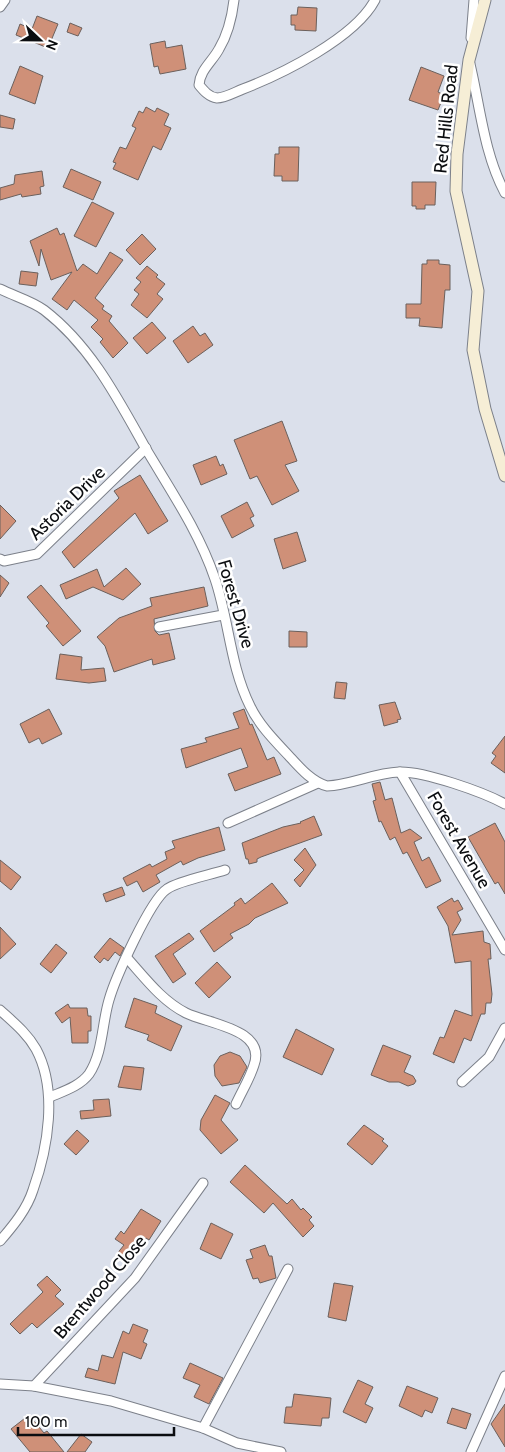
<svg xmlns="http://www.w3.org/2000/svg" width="505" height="1452" viewBox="0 0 505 1452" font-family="Cabin,sans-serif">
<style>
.building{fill:#cf9078;stroke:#6b605c}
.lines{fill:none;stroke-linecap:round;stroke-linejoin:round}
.street-casing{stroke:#7c808a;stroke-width:11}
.secondary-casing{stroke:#7c808a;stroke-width:13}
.street{stroke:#fff;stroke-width:9}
.secondary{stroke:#f6eed6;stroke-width:11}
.labels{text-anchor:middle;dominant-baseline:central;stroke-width:5;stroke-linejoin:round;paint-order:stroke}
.street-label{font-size:18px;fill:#0b0d10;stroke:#fff}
</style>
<rect width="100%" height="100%" fill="#dbe0eb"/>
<g class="building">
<path d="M298 7 317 8 316 31 295 30V25H291V15H297Z"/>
<path d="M37 16 58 24 48 48 16 35 20 24 32 29Z"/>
<path d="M70 23 82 28 78 36 67 32Z"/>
<path d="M165 41 166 48 182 45 186 69 160 74 158 66 154 67 150 44Z"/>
<path d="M20 66 43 76 35 104 9 94Z"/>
<path d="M421 67 444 76 438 92 444 95 438 110 409 100Z"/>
<path d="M146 107 155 112 157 108 169 114 164 125 171 128 161 150 153 146 138 180 113 169 116 163 113 162 120 147 126 149 136 128 132 126 139 111 143 113Z"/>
<path d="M0 115 15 119 13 129 0 127Z"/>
<path d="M279 147H299L298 181H282V176H274L275 154H279Z"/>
<path d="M71 169 101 182 93 200 63 187Z"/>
<path d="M42 171 44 186 40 187 41 194 22 197 21 194 0 200V188L14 184 15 175Z"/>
<path d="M412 182H436L435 205H425V209H416V206H412Z"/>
<path d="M92 202 114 213 96 247 74 236Z"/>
<path d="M57 228 60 235 64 233 77 271 83 264 97 274 110 252 123 260 95 298 104 306 102 309 112 316 109 321 128 343 113 358 100 342 103 339 91 327 98 320 74 300 67 310 52 299 72 272 51 280 41 249 39 266 30 241Z"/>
<path d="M142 234 156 249 140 265 126 250Z"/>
<path d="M427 260H439V264L450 265V290H445L442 328 419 326 420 318H406V304H421L422 264H427Z"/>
<path d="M147 266 158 275 156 277 165 284 157 294 163 299 147 318 131 305 139 294 134 290 141 282 136 278Z"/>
<path d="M21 271 38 273 36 286 19 284Z"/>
<path d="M152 322 166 338 147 354 133 338Z"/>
<path d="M193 326 200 336 205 333 213 345 188 363 173 341Z"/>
<path d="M282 421 297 461 285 465 299 491 272 505 257 476 250 479 234 440Z"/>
<path d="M216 456 220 466 223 464 227 474 201 485 193 465Z"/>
<path d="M140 475 168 521 148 534 135 513 74 568 62 552 119 498 114 491Z"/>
<path d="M247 502 254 516 250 518 254 526 232 538 221 516Z"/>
<path d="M0 505 16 521 0 539Z"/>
<path d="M297 532 306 561 283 569 274 539Z"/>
<path d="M126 568 141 584 123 600 93 587 66 599 60 585 97 569 104 587Z"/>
<path d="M0 575 9 583 0 597Z"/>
<path d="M41 585 81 631 63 646 46 626 49 623 27 597Z"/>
<path d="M204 587 208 606 154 619 155 631 159 635 169 633 175 659 153 665 152 659 114 672 105 646 97 637 119 618 152 606 150 598Z"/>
<path d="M289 631 307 632V647H289Z"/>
<path d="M60 654 82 657 81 670 104 668 106 681 89 683 56 679Z"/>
<path d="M336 682 347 683 345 699 334 698Z"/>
<path d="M395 702 401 719 397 720 398 722 384 726 379 705Z"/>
<path d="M49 709 62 734 42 744 39 738 29 743 20 724Z"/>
<path d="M244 709 250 725 252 724 267 760 274 757 281 774 235 791 228 774 248 767 241 748 186 768 181 749 207 742 205 738 239 728 233 713Z"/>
<path d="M505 736V773L491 763 496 756 492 753Z"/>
<path d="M380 782 385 800 392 798 401 833 410 829 422 838 414 842 422 861 429 857 441 881 426 888 407 852 403 854 395 837 390 840 381 821 379 822 373 801 376 800 372 784Z"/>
<path d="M314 816 322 835 261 857 257 859V862L249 864 248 859H246L242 843 283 827 301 823 300 822Z"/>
<path d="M495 823 505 842V894L498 882 495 884 468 837Z"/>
<path d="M219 827 225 850 198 858 183 865 181 861 156 875 160 882 143 892 137 881 127 886 123 878 150 864 152 867 167 859 165 852 175 848 172 841Z"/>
<path d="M305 848 316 865 300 887 294 880 304 870 294 860Z"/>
<path d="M0 860 21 877 11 890 0 881Z"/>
<path d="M272 883 288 903 255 918 249 924 230 934 233 938 214 952 200 931 235 905 234 903 241 898 245 904Z"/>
<path d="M122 887 125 895 106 902 103 894Z"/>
<path d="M452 898 454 902 458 900 463 909 457 912 461 920 452 935 483 931 484 942 490 944 491 959H488L492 994 491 1003H486L485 1014H481L471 1041 464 1038 454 1063 433 1054 440 1037 444 1038 455 1010 472 1016 471 961 455 963 448 926 437 907Z"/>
<path d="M0 927 16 944 0 959Z"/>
<path d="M189 933 194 939 173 954 186 974 173 983 155 956Z"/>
<path d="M110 938 124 948 120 956 115 952 108 961 104 958 100 963 94 957Z"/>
<path d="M56 944 67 953 51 973 40 964Z"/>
<path d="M217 962 231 977 209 998 195 983Z"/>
<path d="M134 998 157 1006 155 1013 182 1026 171 1051 147 1040 149 1035 125 1027Z"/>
<path d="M68 1004 70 1008H87L88 1016H91V1031H88V1043H72L70 1017 62 1023 55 1013Z"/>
<path d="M296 1029 334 1049 322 1075 283 1057Z"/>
<path d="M383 1045 411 1056 404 1072 413 1076 416 1081 414 1084 408 1086 399 1082H389L371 1075Z"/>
<path d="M230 1052 240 1056 247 1067 239 1083 222 1086 215 1076 214 1065 220 1056Z"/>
<path d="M124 1066 144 1068 141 1090 118 1087Z"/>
<path d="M215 1095 230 1103 221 1120 238 1140 221 1154 200 1130 201 1120Z"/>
<path d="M109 1099 111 1116 81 1119 80 1111 94 1110 93 1100Z"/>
<path d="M364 1125 384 1139 382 1141 388 1146 372 1165 347 1144Z"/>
<path d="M77 1130 89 1141 76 1155 64 1144Z"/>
<path d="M245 1165 287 1204 292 1199 301 1210 303 1208 312 1217 309 1220 314 1226 303 1237 273 1203 264 1213 230 1182Z"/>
<path d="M141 1209 161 1221 149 1240 146 1238 127 1263 116 1255 124 1245 115 1239 121 1231 124 1234Z"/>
<path d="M211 1223 233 1234 221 1259 200 1249Z"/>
<path d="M265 1245 269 1256H272L276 1278 260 1283 258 1278 253 1279 246 1260 253 1258 250 1250Z"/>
<path d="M47 1276 61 1290 55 1296 64 1304 37 1328 32 1323 20 1334 10 1324 43 1292 37 1285Z"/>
<path d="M334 1283 353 1286 346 1321 328 1317Z"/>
<path d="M133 1324 148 1330 143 1342 147 1344 141 1359 123 1352 115 1384 85 1377 88 1368 98 1371 102 1355 113 1358 123 1331 129 1334Z"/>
<path d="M190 1363 223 1378 209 1404 194 1397 200 1385 183 1378Z"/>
<path d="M358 1380 373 1387 365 1404 373 1408 366 1423 343 1412Z"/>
<path d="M407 1386 438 1398 432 1413 425 1410 422 1417 399 1406Z"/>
<path d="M294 1394 331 1398 329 1418H322L321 1426 284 1423 286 1407H292Z"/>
<path d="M505 1404V1447L491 1424Z"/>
<path d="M452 1408 471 1414 466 1429 447 1423Z"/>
<path d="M29 1415 44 1433 47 1431 64 1452H30L11 1429Z"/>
<path d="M81 1434 92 1442 85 1452H67Z"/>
</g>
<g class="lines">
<defs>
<g id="street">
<path d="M234 0C232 17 228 34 219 49 212 62 200 70 199 85 204 91 209 97 217 98 225 98 235 92 243 89 282 74 355 38 375 0"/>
<path d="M0 7 5 0"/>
<path d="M471 38 474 0"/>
<path d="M470 64C480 106 484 154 505 193"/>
<path d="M0 289C14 296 32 301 44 310 91 346 118 399 146 449 171 491 199 532 215 579 229 620 230 666 250 706 259 725 275 741 289 756 300 768 312 782 327 786 351 785 374 773 399 772 424 771 483 792 505 804"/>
<path d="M0 559 4 561 37 554 146 448"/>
<path d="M159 627 223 615"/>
<path d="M400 772 505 950"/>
<path d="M228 823 318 783"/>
<path d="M127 958C145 978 162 1001 186 1013 208 1024 267 1029 254 1065 250 1078 242 1091 236 1104"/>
<path d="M0 1010C13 1022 27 1033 36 1049 58 1090 48 1148 33 1190 27 1209 13 1226 0 1241"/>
<path d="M462 1082 489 1057 505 1028"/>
<path d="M50 1097C64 1091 80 1086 89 1074 103 1053 102 1023 109 1000 115 979 150 900 167 889 178 881 210 875 225 870"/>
<path d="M0 1384 34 1386 111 1401 203 1428 237 1443 281 1452"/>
<path d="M34 1386 135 1278 203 1183"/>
<path d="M203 1428 288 1269"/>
<path d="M471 1452 505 1376"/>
</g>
<path id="secondary" d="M485 0 469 60 457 154 456 191 478 291 473 350 485 409 505 476"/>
</defs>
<use href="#street" class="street-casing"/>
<use href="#secondary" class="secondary-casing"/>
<use href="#street" class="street"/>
<use href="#secondary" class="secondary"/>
</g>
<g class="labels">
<g class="street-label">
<text transform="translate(446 119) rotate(-84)">Red Hills Road</text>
<text transform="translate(67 503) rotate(-44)">Astoria Drive</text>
<text transform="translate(236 604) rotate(74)">Forest Drive</text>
<text transform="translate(459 840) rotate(60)">Forest Avenue</text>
<text transform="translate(100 1287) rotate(-49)">Brentwood Close</text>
</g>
</g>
<g transform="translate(40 40) rotate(112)" stroke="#ffffff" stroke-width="4" paint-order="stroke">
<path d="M0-4L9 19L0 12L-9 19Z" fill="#0b0d10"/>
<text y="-8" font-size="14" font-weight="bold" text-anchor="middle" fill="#0b0d10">N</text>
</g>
<path d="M18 1427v8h156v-8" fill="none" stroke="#0b0d10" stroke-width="2.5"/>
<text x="25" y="1427" font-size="15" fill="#0b0d10" stroke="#ffffff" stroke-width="4" paint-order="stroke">100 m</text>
</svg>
